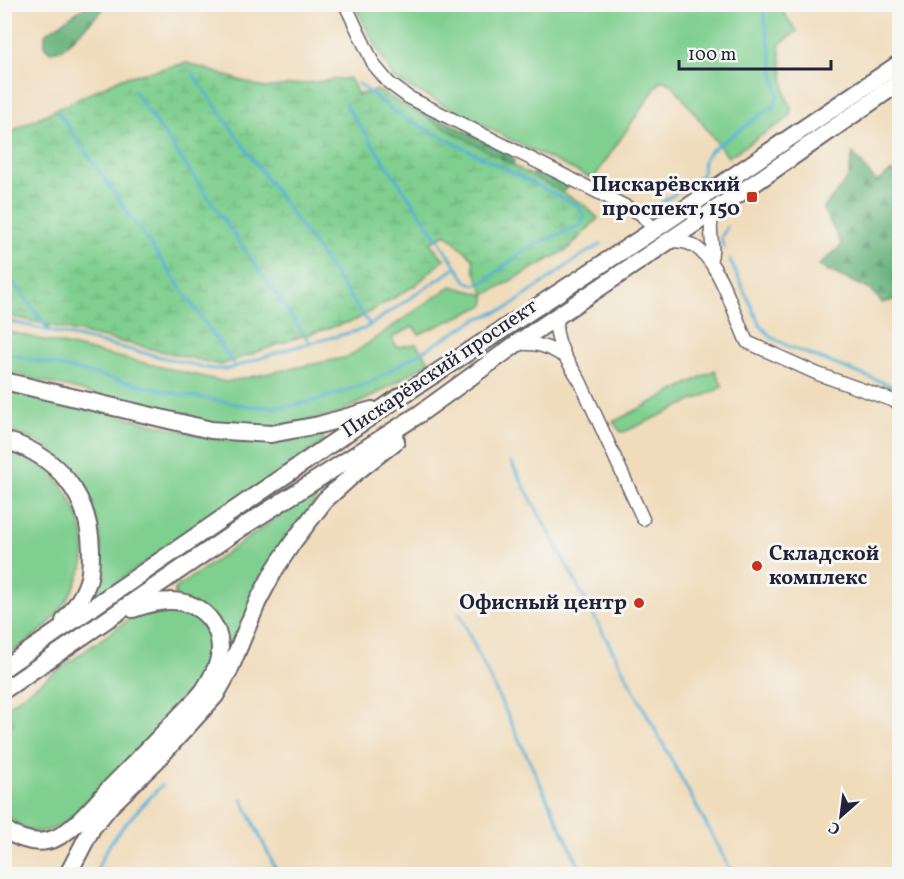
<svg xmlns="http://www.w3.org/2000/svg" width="904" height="879" viewBox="0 0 904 879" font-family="Vollkorn,serif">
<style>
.grass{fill:#7fcf8f;stroke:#507865;stroke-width:1.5}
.forest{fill:url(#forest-firs);stroke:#446a5a;stroke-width:1.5}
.wetland{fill:url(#wetland-marsh);stroke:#507865;stroke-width:1.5}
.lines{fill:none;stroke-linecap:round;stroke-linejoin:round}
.stream{stroke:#57b1d5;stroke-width:3}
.street-casing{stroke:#6a6368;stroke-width:15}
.secondary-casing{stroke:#6a6368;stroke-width:20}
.street{stroke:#fff;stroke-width:12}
.secondary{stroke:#fff;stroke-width:16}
.poi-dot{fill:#c8321e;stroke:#f6f6f2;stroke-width:2}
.labels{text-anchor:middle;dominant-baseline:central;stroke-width:6;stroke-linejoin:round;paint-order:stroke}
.poi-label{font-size:21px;font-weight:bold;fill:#22223b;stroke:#f6f6f2;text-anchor:end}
.street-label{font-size:21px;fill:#22223b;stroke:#f6f6f2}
</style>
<defs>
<pattern id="forest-firs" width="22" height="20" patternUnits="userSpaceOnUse" patternTransform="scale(1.5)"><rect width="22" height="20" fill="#67b27a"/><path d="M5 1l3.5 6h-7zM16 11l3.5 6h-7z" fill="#549065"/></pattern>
<pattern id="wetland-marsh" width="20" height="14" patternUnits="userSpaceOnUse" patternTransform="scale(1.5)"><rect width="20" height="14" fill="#7fcf8f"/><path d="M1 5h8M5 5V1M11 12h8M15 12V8" fill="none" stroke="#6db17c"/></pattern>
</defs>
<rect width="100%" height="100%" fill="#f6f6f2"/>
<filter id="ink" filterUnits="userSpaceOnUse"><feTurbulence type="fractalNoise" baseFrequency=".0167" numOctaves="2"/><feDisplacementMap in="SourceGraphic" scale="12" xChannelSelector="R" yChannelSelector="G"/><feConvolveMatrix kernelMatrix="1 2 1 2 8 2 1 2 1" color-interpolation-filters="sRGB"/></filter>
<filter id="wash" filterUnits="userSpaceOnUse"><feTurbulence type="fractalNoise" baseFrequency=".008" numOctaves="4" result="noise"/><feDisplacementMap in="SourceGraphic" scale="24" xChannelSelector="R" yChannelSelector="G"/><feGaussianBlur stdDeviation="1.35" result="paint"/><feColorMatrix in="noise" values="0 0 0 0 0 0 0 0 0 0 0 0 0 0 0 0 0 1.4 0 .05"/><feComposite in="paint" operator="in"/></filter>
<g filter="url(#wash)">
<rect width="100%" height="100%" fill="#f0dcbb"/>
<g class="grass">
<path d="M354 5H778L797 31 779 45 786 97 791 107 790 117 728 157 673 85 661 80 593 179 523 146 394 79Z"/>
<path d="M451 286 485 295V305L419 334 413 327 392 337 396 347 416 344 430 362 373 396 336 414 277 427 216 424 5 372V331L226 382 348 357Z"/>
<path d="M715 370 723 387 626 431 621 432 613 422Z"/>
<path d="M4 388 212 438C252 443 283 444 322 436L325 441 99 594 95 590C96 579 99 568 100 558 103 514 80 469 44 445 32 438 18 434 5 430Z"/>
<path d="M5 449C19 454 34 459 46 468 69 487 88 529 84 559 81 579 65 605 52 620 39 635 21 645 5 656Z"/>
<path d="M312 493 317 497 230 653 227 652 226 648 175 595V589Z"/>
<path d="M165 608C171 609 178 609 183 611 207 620 217 646 208 669 205 676 200 683 196 689L74 816C48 836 30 839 5 814L4 727 13 723 5 708 134 616Z"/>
</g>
<g class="forest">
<path d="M89 4 103 5 102 11 61 50 50 52 45 47V34Z"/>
<path d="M416 106 510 154 514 160 513 167 409 111Z"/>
<path d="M853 153 876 182 892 171 899 181V299L882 303 871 290 818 266 842 245 823 209 848 178Z"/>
<path d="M535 169H543L566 182 567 188 560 196 531 177Z"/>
</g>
<path class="wetland" d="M187 63 264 88 350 78 358 95 377 90 583 204 598 218 568 249 485 295 474 270 473 258 446 234 430 243 444 259 416 285 356 320 299 337 221 365 5 315V134L122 78Z"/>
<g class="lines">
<g class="stream">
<path d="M193 74 370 325"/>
<path d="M134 91 310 343"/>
<path d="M345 104 457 267"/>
<path d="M58 112 235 366"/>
<path d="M661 203 702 175 704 160 710 151 775 105 778 95 762 4"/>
<path d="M724 248 721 238 727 227"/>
<path d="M730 260 760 325 771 337 790 347 900 389"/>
<path d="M4 270 49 330"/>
<path d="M4 320 212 369H228L288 349 364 329 457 267 466 281 475 285 486 281 527 248 581 225 584 216 578 206 397 114 358 83"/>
<path d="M4 353 178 394 250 406 286 407 317 400 369 383 477 319 508 308 581 256 601 244"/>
<path d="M511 462 733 874"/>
<path d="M459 613 583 874"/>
<path d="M242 799 278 874"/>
<path d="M195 870 197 874"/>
<path d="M96 874C106 838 137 812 162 785"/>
</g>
</g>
</g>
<g filter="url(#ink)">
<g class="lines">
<defs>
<g id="street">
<path d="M345 4 374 65 389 83 408 97 641 214 654 230"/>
<path d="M669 241C676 241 685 241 692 245 719 258 734 315 747 342L818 374 900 403"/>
<path d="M710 261C717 243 705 232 715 210"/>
<path d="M559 314 556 329 559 342 565 357 580 381 643 519"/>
<path d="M516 344C538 343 547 346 565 357"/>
</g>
<g id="secondary">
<path d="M4 381 211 430 271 434 319 425 372 410"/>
<path d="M4 440C57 455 90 495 91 550 91 559 91 569 89 578 85 594 75 608 64 621"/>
<path d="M4 668 392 402 654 230 900 63"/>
<path d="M4 690 244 526 418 415 516 344 746 189 900 82"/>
<path d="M4 829C20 840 38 846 56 838 74 830 95 804 109 789 132 766 154 743 176 720 185 710 196 701 204 690 208 684 212 677 215 670 231 635 206 600 169 601 156 601 145 605 133 609"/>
<path d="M68 874 92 828 110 806 157 760 215 696 229 671 258 601 275 569 293 542 325 500 355 473 396 441"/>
</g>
</defs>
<use href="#street" class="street-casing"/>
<use href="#secondary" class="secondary-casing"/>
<use href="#street" class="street"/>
<use href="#secondary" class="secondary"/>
</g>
</g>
<g class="poi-dot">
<rect x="746" y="191" width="12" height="12" rx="3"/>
<circle cx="757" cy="566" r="6"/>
<circle cx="639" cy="603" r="6"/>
</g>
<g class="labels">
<g class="poi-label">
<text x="740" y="185">Пискарёвский<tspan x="740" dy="24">проспект, 150</tspan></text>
<text x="769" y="554" text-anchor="start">Складской<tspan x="769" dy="24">комплекс</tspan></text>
<text x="627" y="603">Офисный центр</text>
</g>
<g class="street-label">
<text transform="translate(440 369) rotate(-34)">Пискарёвский проспект</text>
</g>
</g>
<rect width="904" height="879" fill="none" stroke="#f6f6f2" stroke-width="24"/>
<g transform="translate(841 816) rotate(208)" stroke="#f6f6f2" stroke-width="4.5" paint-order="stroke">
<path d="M0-4.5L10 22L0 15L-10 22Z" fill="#22223b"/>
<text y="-9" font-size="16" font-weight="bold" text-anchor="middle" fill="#22223b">С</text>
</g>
<path d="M679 60v9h152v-9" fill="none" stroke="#22223b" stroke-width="3"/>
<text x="688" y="60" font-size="18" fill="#22223b" stroke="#f6f6f2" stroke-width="4.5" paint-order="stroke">100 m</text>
</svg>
